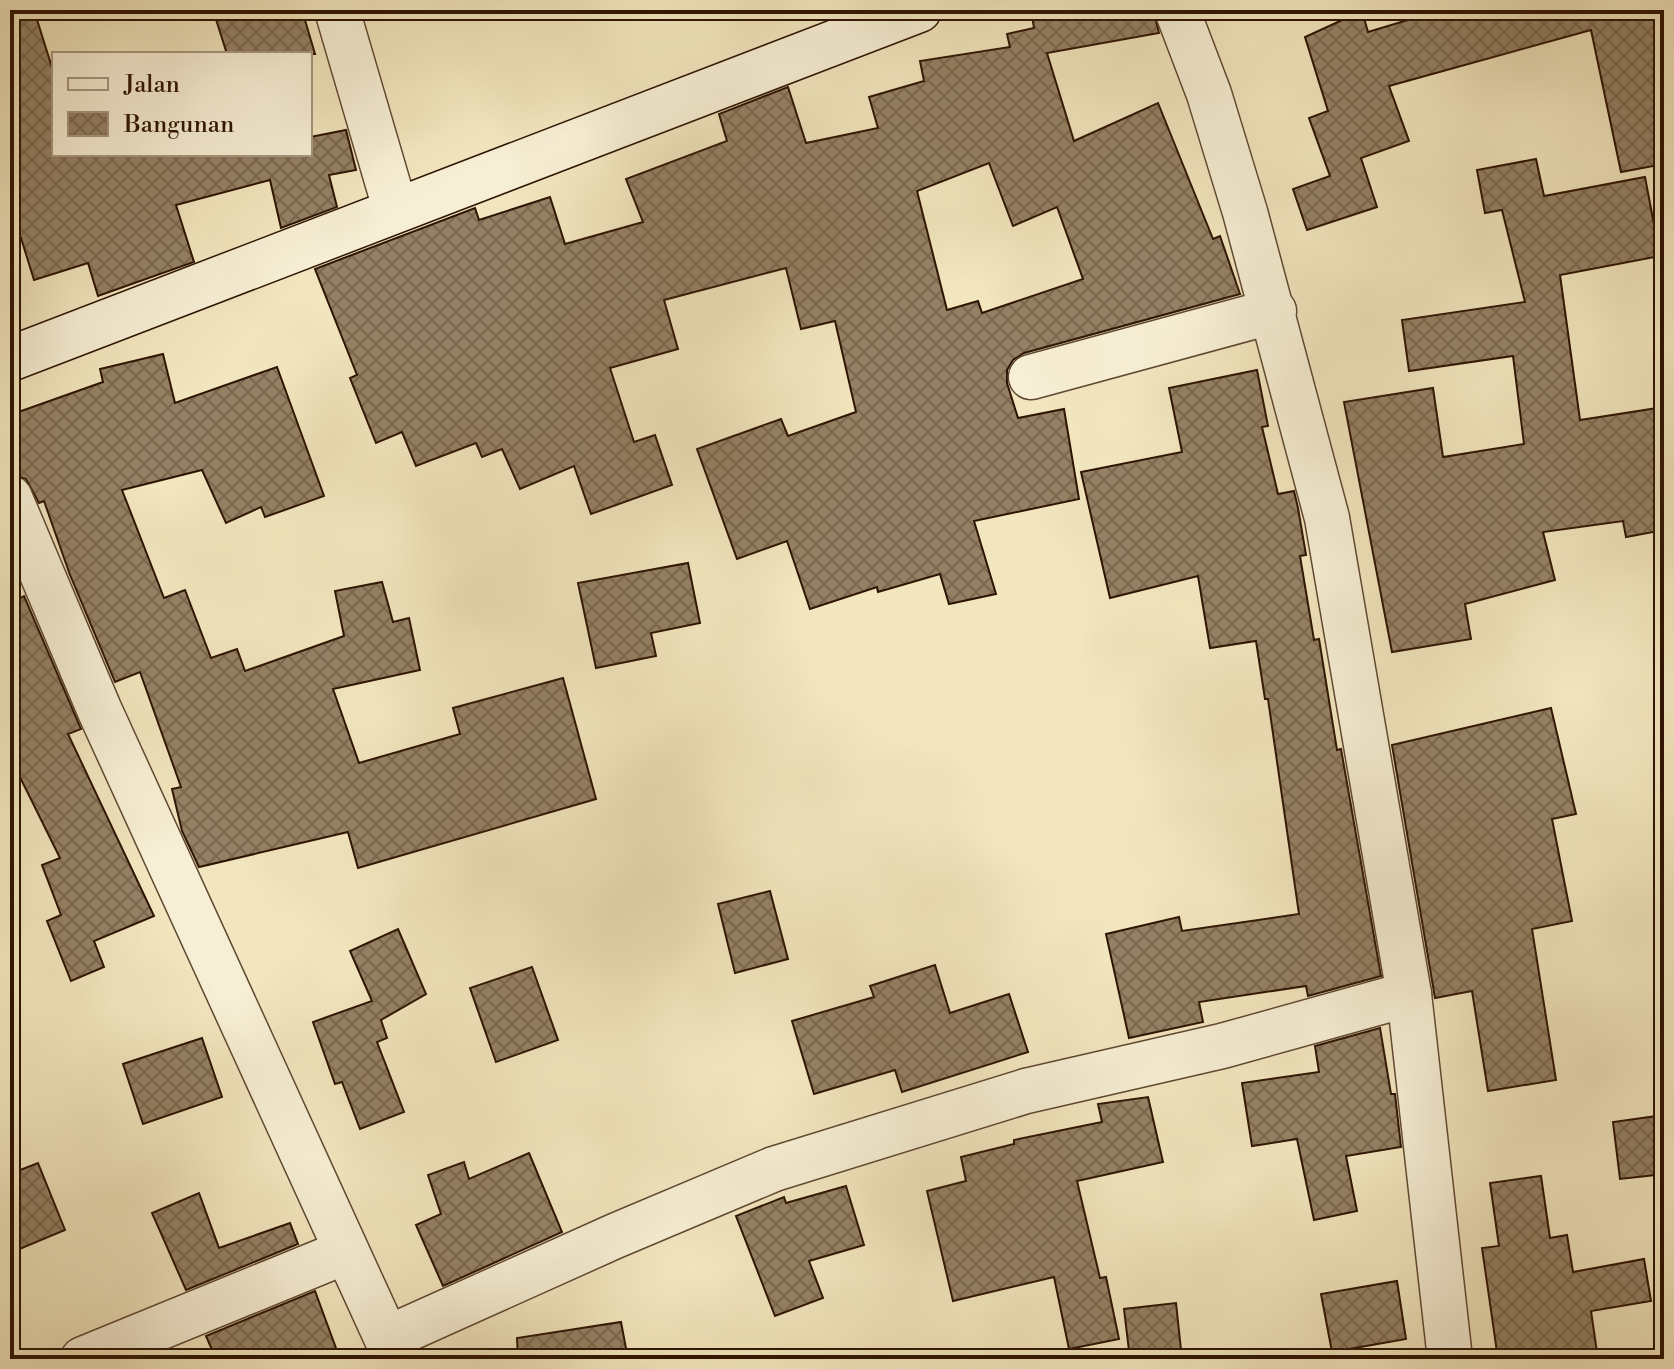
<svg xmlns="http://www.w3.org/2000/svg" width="1674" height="1369" viewBox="0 0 1674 1369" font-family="'Libre Bodoni',serif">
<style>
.building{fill:url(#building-cross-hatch);stroke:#2e1403;stroke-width:2;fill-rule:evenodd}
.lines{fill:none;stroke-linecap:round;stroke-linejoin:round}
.street-casing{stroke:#5f4832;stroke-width:47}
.secondary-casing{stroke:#2e1403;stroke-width:47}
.street{stroke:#f7efd5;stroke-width:44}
.secondary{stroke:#f7efd5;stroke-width:44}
</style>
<defs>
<pattern id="building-cross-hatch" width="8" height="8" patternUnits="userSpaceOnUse" patternTransform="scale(2)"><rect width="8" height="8" fill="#948164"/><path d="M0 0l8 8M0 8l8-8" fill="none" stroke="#796850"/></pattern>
</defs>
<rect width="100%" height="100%" fill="#f2e6be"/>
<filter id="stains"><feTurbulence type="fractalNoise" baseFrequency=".0025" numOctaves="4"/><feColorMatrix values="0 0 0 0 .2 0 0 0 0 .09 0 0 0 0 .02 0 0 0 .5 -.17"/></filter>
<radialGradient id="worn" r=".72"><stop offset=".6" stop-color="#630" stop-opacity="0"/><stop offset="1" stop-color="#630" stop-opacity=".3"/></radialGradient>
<g class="building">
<path d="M10 10H34L54 74V154H310V137L346 130 356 170 329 175 337 207 281 228 270 180 176 205 194 262 98 296 88 263 34 280 21 238 10 242Z"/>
<path d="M213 10H302L315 54H227Z"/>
<path d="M1031 10H1153L1159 33 1047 53 1074 141 1158 103 1213 239 1220 236 1240 294 1024 353 1013 360 1007 370V383L1018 418 1064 409 1079 499 974 521 996 594 949 604 940 574 878 592 877 587 810 609 787 541 737 559 697 449 781 419 788 436 856 412 835 321 801 329 786 268 664 300 678 349 610 368 634 442 655 435 672 485 591 514 574 466 520 489 502 449 482 457 476 443 416 466 402 432 376 443 350 378 357 375 315 269 475 208 479 220 550 197 565 244 643 222 626 179 727 141 719 114 788 87 806 143 878 128 869 97 924 81 920 61 1010 47 1007 34 1034 28ZM989 163 1013 226 1057 207 1083 279 982 313 978 301 947 310 917 191Z"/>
<path d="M1441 10H1664V164L1621 172 1591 30 1389 86 1409 141 1361 158 1377 207 1307 230 1293 189 1330 176 1309 118 1328 111 1305 37 1362 11 1368 32Z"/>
<path d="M1536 159 1544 196 1645 177 1660 256 1560 275 1580 420 1664 407V530L1626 537 1623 521 1543 532 1555 580 1465 604 1471 639 1392 652 1344 402 1433 388 1443 457 1524 444 1513 356 1409 371 1402 320 1525 302 1502 210 1485 213 1477 170Z"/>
<path d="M163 354 175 403 277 367 324 496 265 517 261 507 226 523 202 470 122 490 164 598 185 590 211 658 237 649 245 671 344 636 335 591 382 582 393 622 409 618 420 670 333 689 359 763 460 734 453 708 563 678 596 799 358 868 348 832 199 867 182 831 172 789 181 787 140 672 115 682 70 575 44 501 39 503 26 479 10 474V415L103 382 100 369Z"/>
<path d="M1257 370 1268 426 1262 427 1278 494 1294 491 1298 508 1306 555 1300 556 1314 640 1319 639 1337 750 1341 749 1381 976 1308 996 1306 986 1199 1002 1203 1022 1129 1038 1106 934 1179 917 1182 931 1299 914 1268 699H1265L1256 641 1210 648 1198 576 1110 598 1081 472 1182 452 1169 388Z"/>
<path d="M688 563 700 623 651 633 656 656 596 668 578 583Z"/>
<path d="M24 596 81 729 68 734 154 916 94 941 104 967 71 981 47 921 61 915 42 865 60 858 10 757V603Z"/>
<path d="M1551 708 1576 814 1552 819 1572 921 1532 929 1556 1080 1488 1091 1472 991 1435 998 1392 745Z"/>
<path d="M770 891 788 959 735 973 718 904Z"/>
<path d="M398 929 426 994 381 1020 387 1038 377 1042 404 1112 360 1129 342 1082 335 1084 313 1022 372 1001 350 951Z"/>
<path d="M935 965 950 1013 1009 994 1028 1052 902 1092 895 1070 814 1094 792 1021 874 997 870 986Z"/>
<path d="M532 967 558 1040 496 1062 470 988Z"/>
<path d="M1380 1028 1391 1094H1395L1401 1147 1346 1156 1357 1211 1314 1220 1297 1139 1252 1146 1242 1083 1319 1072 1315 1046Z"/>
<path d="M202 1038 222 1097 143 1124 123 1064Z"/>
<path d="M1148 1097 1163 1162 1077 1181 1100 1278 1106 1277 1119 1339 1069 1349 1054 1277 953 1301 927 1191 966 1181 961 1157 1014 1144V1140L1102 1122 1098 1104Z"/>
<path d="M1664 1115V1174L1620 1179 1613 1122Z"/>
<path d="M529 1153 562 1232 443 1286 416 1225 441 1214 428 1175 464 1162 469 1179Z"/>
<path d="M38 1163 65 1230 10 1253V1174Z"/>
<path d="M1541 1176 1550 1238 1567 1235 1573 1272 1644 1259 1651 1301 1591 1311 1598 1359H1498L1482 1248 1499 1246 1490 1183Z"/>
<path d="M846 1186 864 1245 809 1261 823 1298 775 1316 736 1216 784 1197 786 1203Z"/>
<path d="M199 1193 219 1248 290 1223 298 1244 186 1290 152 1213Z"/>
<path d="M1397 1281 1406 1339 1332 1352 1321 1294Z"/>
<path d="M315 1291 340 1359H216L206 1336Z"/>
<path d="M1176 1303 1182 1359H1130L1124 1309Z"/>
<path d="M621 1322 628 1359H518L517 1338Z"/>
</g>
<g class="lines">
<defs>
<g id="street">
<path d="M337 10 395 208"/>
<path d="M1177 10 1209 94 1245 212 1327 518 1409 994 1450 1359"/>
<path d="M1031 377 1274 311"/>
<path d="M10 498 99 709 396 1359"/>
<path d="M388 1338 615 1236 774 1169 1026 1091 1222 1046 1409 994"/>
<path d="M83 1359 345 1252"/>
</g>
<path id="secondary" d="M10 359 919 10"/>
</defs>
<use href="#street" class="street-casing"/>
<use href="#secondary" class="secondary-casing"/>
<use href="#street" class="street"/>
<use href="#secondary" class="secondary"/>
</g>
<rect width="1674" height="1369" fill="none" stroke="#f2e6be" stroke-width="40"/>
<rect x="12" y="12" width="1650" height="1345" fill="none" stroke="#2e1403" stroke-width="4"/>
<rect x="20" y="20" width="1634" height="1329" fill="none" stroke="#2e1403" stroke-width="2"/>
<rect x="52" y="52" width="260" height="104" fill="#f7efd5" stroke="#a79781" stroke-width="2"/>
<rect x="68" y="78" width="40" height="12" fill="#f7efd5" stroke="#a79781" stroke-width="2"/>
<text x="124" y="92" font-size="24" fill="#2e1403">Jalan</text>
<rect x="68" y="112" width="40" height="24" fill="url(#building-cross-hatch)" stroke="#a79781" stroke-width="2"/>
<text x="124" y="132" font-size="24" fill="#2e1403">Bangunan</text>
<rect width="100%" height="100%" filter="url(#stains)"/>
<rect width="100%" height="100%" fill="url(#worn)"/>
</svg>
